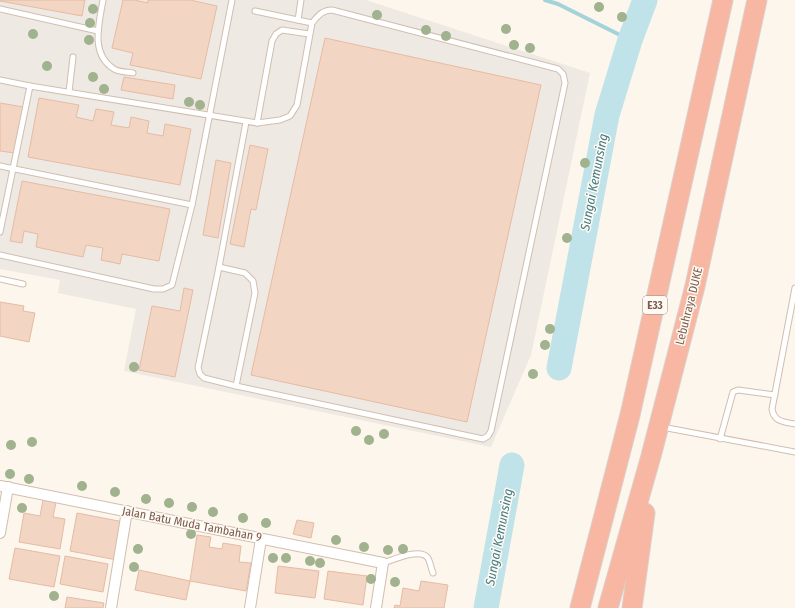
<svg xmlns="http://www.w3.org/2000/svg" width="795" height="608" viewBox="0 0 795 608" font-family="'Fira Sans Condensed',sans-serif">
<style>
.industrial{fill:#efe9e4}
.lines{fill:none;stroke-linecap:round;stroke-linejoin:round}
.stream{stroke:#a5d3da;stroke-width:4}
.river{stroke:#bfe3e8;stroke-width:25}
.building{fill:#f3d5c3;stroke:#e6bba3}
.service-casing{stroke:#d1beb0;stroke-width:7}
.minor-casing{stroke:#d1beb0;stroke-width:12}
.motorway-casing{stroke:#dad1cd;stroke-width:21}
.service{stroke:#fff;stroke-width:5}
.minor{stroke:#fff;stroke-width:10}
.motorway{stroke:#f7b7a3;stroke-width:19}
.tree{fill:#a0b28e}
.labels{text-anchor:middle;dominant-baseline:central;stroke-width:3;stroke-linejoin:round;paint-order:stroke}
.shield{fill:#fffaf3;stroke:#a28b7f;stroke-width:1}
.shield-label{font-size:11px;font-weight:bold;fill:#7a5c4d}
.street-label{font-size:12px;fill:#7a5c4d;stroke:#fffaf3}
.water-label{font-size:13px;font-style:italic;fill:#437c86;stroke:#fffaf3}
</style>
<rect width="100%" height="100%" fill="#fdf6ec"/>
<path class="industrial" d="M0 0H366L590 73 531 355 491 447 124 371 136 309 58 293 60 280 0 269Z"/>
<g class="lines">
<path class="stream" d="M545 0 558 4 630 40"/>
<g class="river">
<path d="M559 368 607 115 630 40 645 0"/>
<path d="M486 608 512 465"/>
</g>
</g>
<g class="building">
<path d="M0 0H85L82 16 0 1Z"/>
<path d="M123 0H134L148 3V0H190L217 6 201 79 130 65 133 53 112 48Z"/>
<path d="M325 38 541 85 467 422 251 375Z"/>
<path d="M124 77 175 85 173 99 121 90Z"/>
<path d="M39 98 79 105 76 117 93 121 96 109 114 112 111 125 129 128 131 117 149 121 147 133 163 136 165 124 191 129 180 185 28 157Z"/>
<path d="M0 103 24 107 15 153 0 151Z"/>
<path d="M250 145 268 149 256 210 251 209 244 247 230 244Z"/>
<path d="M216 160 231 163 218 238 203 235Z"/>
<path d="M22 181 170 209 159 261 122 254 120 264 101 260 103 248 86 245 83 257 36 247 38 234 24 231 22 243 10 241Z"/>
<path d="M184 288 193 290 175 377 139 370 152 306 180 311Z"/>
<path d="M0 302 24 306 23 311 35 313 29 342 0 336Z"/>
<path d="M43 500 56 502 53 517 65 519 60 549 19 542 24 513 40 516Z"/>
<path d="M77 513 124 522 117 560 70 551Z"/>
<path d="M297 520 314 523 311 538 293 534Z"/>
<path d="M197 535 211 537 209 547 222 549 223 543 241 546 239 562 251 563 246 591 190 581Z"/>
<path d="M15 548 60 556 54 587 9 579Z"/>
<path d="M65 556 108 564 103 592 60 584Z"/>
<path d="M278 566 319 571 315 598 275 593Z"/>
<path d="M139 570 190 581 186 600 135 590Z"/>
<path d="M328 571 367 576 363 605 324 599Z"/>
<path d="M421 581 448 585 444 608H394L395 605 400 606 403 588 419 591Z"/>
<path d="M67 597 104 603 103 608H65Z"/>
</g>
<g class="lines">
<defs>
<g id="service">
<path d="M103 0C99 24 90 54 114 69 119 72 127 72 133 73"/>
<path d="M0 9 98 31"/>
<path d="M255 11 312 23"/>
<path d="M298 20 301 0"/>
<path d="M0 80 30 86 257 123 280 120 290 116 297 105 312 23C318 16 322 10 332 10L558 69 563 74 565 83 491 431 488 436 483 439 236 386 204 378 200 374 198 368 219 267 246 122"/>
<path d="M69 92 73 57"/>
<path d="M257 123 272 41 276 34 282 30 309 34"/>
<path d="M0 166 192 205"/>
<path d="M0 232 30 86"/>
<path d="M0 255 154 289H163L172 285 192 205 232 0"/>
<path d="M219 267 245 273 253 281 255 293 236 386"/>
<path d="M0 279 23 284"/>
<path d="M795 288 772 409C774 422 784 422 795 424"/>
<path d="M662 427 795 452"/>
<path d="M720 439 733 392 738 390 775 395"/>
<path d="M383 563C393 560 420 547 428 558 430 562 431 568 433 573"/>
</g>
<g id="minor">
<path d="M0 486 383 563 376 608"/>
<path d="M0 533 8 487"/>
<path d="M111 608 127 511"/>
<path d="M250 608 261 539"/>
</g>
<g id="motorway">
<path d="M580 608 630 415 723 0"/>
<path d="M608 608 651 456 695 286 757 0"/>
<path d="M632 608 645 513"/>
</g>
</defs>
<use href="#service" class="service-casing"/>
<use href="#minor" class="minor-casing"/>
<use href="#motorway" class="motorway-casing"/>
<use href="#service" class="service"/>
<use href="#minor" class="minor"/>
<use href="#motorway" class="motorway"/>
</g>
<g class="tree">
<circle cx="599" cy="7" r="5"/>
<circle cx="93" cy="9" r="5"/>
<circle cx="377" cy="15" r="5"/>
<circle cx="622" cy="17" r="5"/>
<circle cx="90" cy="23" r="5"/>
<circle cx="506" cy="29" r="5"/>
<circle cx="426" cy="30" r="5"/>
<circle cx="33" cy="34" r="5"/>
<circle cx="446" cy="36" r="5"/>
<circle cx="89" cy="40" r="5"/>
<circle cx="514" cy="45" r="5"/>
<circle cx="530" cy="48" r="5"/>
<circle cx="47" cy="66" r="5"/>
<circle cx="93" cy="77" r="5"/>
<circle cx="104" cy="89" r="5"/>
<circle cx="189" cy="102" r="5"/>
<circle cx="200" cy="105" r="5"/>
<circle cx="585" cy="163" r="5"/>
<circle cx="567" cy="238" r="5"/>
<circle cx="550" cy="329" r="5"/>
<circle cx="545" cy="345" r="5"/>
<circle cx="134" cy="367" r="5"/>
<circle cx="533" cy="374" r="5"/>
<circle cx="356" cy="431" r="5"/>
<circle cx="384" cy="434" r="5"/>
<circle cx="369" cy="440" r="5"/>
<circle cx="32" cy="442" r="5"/>
<circle cx="11" cy="445" r="5"/>
<circle cx="10" cy="474" r="5"/>
<circle cx="29" cy="479" r="5"/>
<circle cx="82" cy="486" r="5"/>
<circle cx="115" cy="492" r="5"/>
<circle cx="146" cy="499" r="5"/>
<circle cx="169" cy="503" r="5"/>
<circle cx="192" cy="507" r="5"/>
<circle cx="22" cy="508" r="5"/>
<circle cx="213" cy="512" r="5"/>
<circle cx="243" cy="518" r="5"/>
<circle cx="266" cy="523" r="5"/>
<circle cx="191" cy="534" r="5"/>
<circle cx="336" cy="540" r="5"/>
<circle cx="364" cy="547" r="5"/>
<circle cx="138" cy="549" r="5"/>
<circle cx="403" cy="549" r="5"/>
<circle cx="388" cy="550" r="5"/>
<circle cx="273" cy="558" r="5"/>
<circle cx="286" cy="558" r="5"/>
<circle cx="310" cy="561" r="5"/>
<circle cx="320" cy="563" r="5"/>
<circle cx="134" cy="567" r="5"/>
<circle cx="371" cy="579" r="5"/>
<circle cx="395" cy="582" r="5"/>
<circle cx="54" cy="596" r="5"/>
</g>
<g class="labels">
<rect class="shield" x="643" y="296" width="24" height="18" rx="3"/>
<g class="shield-label">
<text x="655" y="305">E33</text>
</g>
<g class="street-label">
<text transform="translate(689 306) rotate(-76)">Lebuhraya DUKE</text>
<text transform="translate(192 524) rotate(11)">Jalan Batu Muda Tambahan 9</text>
</g>
<g class="water-label">
<text transform="translate(594 182) rotate(-79)">Sungai Kemunsing</text>
<text transform="translate(499 537) rotate(-79)">Sungai Kemunsing</text>
</g>
</g>
</svg>
